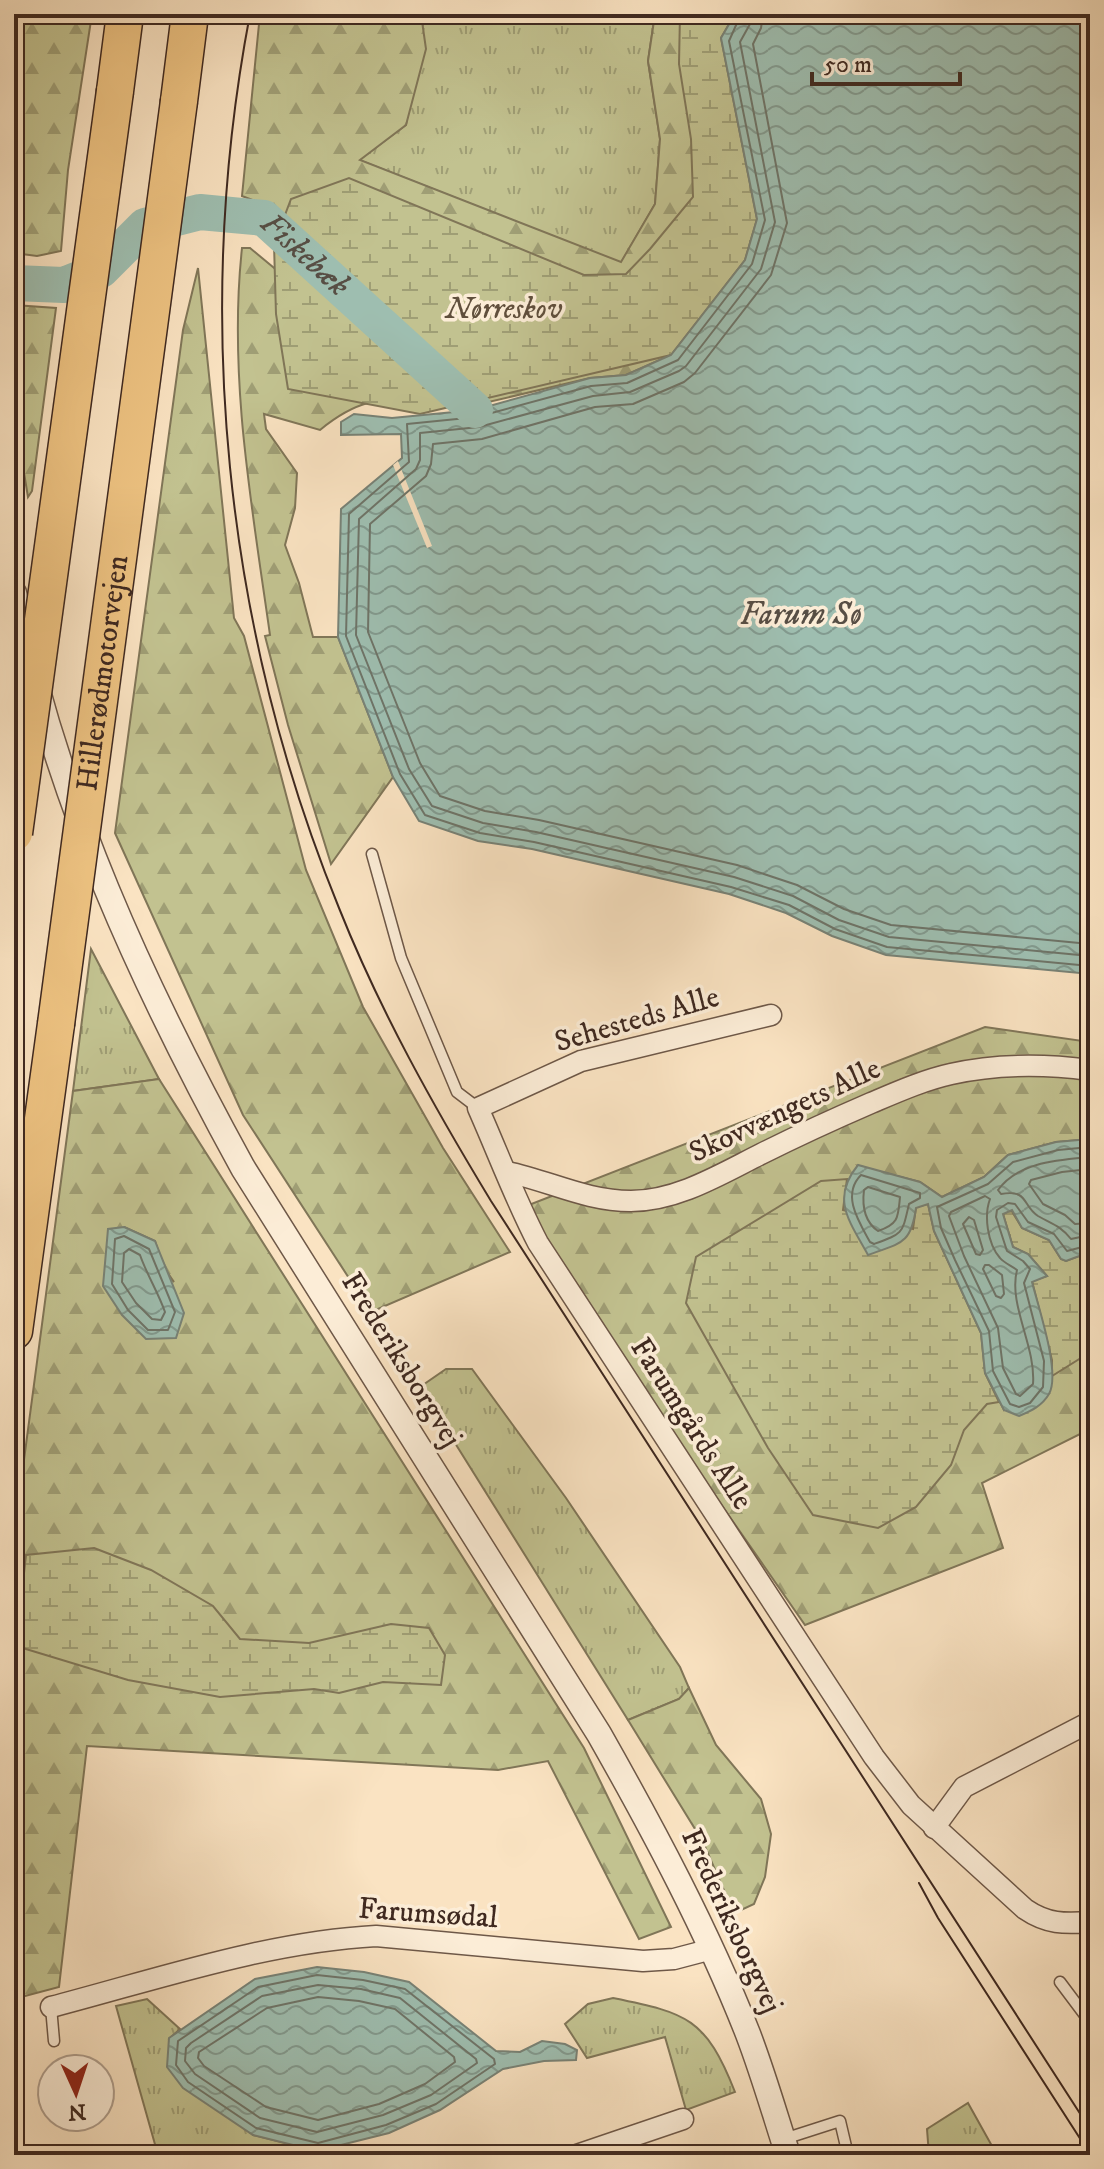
<svg xmlns="http://www.w3.org/2000/svg" width="1104" height="2169" viewBox="0 0 1104 2169" font-family="'IM FELL DW Pica',serif">
<style>
.grass{fill:url(#grass-tufts);stroke:#807658;stroke-width:2}
.forest{fill:url(#forest-firs);stroke:#807658;stroke-width:2;fill-rule:evenodd}
.wetland{fill:url(#wetland-marsh);stroke:#807658;stroke-width:2}
.water{fill:url(#water-waves);stroke:#788276;stroke-width:2}
.pier{fill:#fae3c2}
.lines{fill:none;stroke-linecap:round;stroke-linejoin:round}
.shore{stroke:#6e7468;stroke-width:2}
.river{stroke:#9ebeb0;stroke-width:36}
.service-casing{stroke:#6e5848;stroke-width:13}
.minor-casing{stroke:#6e5848;stroke-width:23}
.tertiary-casing{stroke:#6e5848;stroke-width:27}
.motorway-casing{stroke:#3f2920;stroke-width:39}
.service{stroke:#fcedd7;stroke-width:10}
.minor{stroke:#fcedd7;stroke-width:20}
.tertiary{stroke:#fcedd7;stroke-width:24}
.motorway{stroke:#edc281;stroke-width:36}
.tram{stroke:#3f2920;stroke-width:2}
.motorway-bridge-casing{stroke:#3f2920;stroke-width:39;stroke-linecap:butt}
.motorway-bridge{stroke:#edc281;stroke-width:36}
.labels{text-anchor:middle;dominant-baseline:central;stroke-width:7;stroke-linejoin:round;paint-order:stroke}
.park-label{font-size:30px;font-style:italic;fill:#604f3c;stroke:#fcedd7}
.street-label{font-size:30px;fill:#3f2920;stroke:#fcedd7}
.water-label{font-size:32px;font-style:italic;fill:#574e44;stroke:#fcedd7}
</style>
<defs>
<pattern id="grass-tufts" width="24" height="20" patternUnits="userSpaceOnUse" patternTransform="scale(2)"><rect width="24" height="20" fill="#c2c290"/><path d="M3 7l-1-3M5 7V3M7 7l1-3M15 17l-1-3M17 17v-4M19 17l1-3" fill="none" stroke="#9f9e75"/></pattern>
<pattern id="forest-firs" width="22" height="20" patternUnits="userSpaceOnUse" patternTransform="scale(2)"><rect width="22" height="20" fill="#c2c290"/><path d="M5 1l3.5 6h-7zM16 11l3.5 6h-7z" fill="#9f9e75"/></pattern>
<pattern id="wetland-marsh" width="20" height="14" patternUnits="userSpaceOnUse" patternTransform="scale(2)"><rect width="20" height="14" fill="#c2c290"/><path d="M1 5h8M5 5V1M11 12h8M15 12V8" fill="none" stroke="#9f9e75"/></pattern>
<pattern id="water-waves" width="16" height="10" patternUnits="userSpaceOnUse" patternTransform="scale(2)"><rect width="16" height="10" fill="#9ebeb0"/><path d="M0 5q4-4 8 0t8 0" fill="none" stroke="#829a8f"/></pattern>
</defs>
<rect width="100%" height="100%" fill="#fae3c2"/>
<filter id="stains"><feTurbulence type="fractalNoise" baseFrequency=".0025" numOctaves="4"/><feColorMatrix values="0 0 0 0 .2 0 0 0 0 .09 0 0 0 0 .02 0 0 0 .5 -.17"/></filter>
<radialGradient id="worn" r=".72"><stop offset=".6" stop-color="#630" stop-opacity="0"/><stop offset="1" stop-color="#630" stop-opacity=".3"/></radialGradient>
<g class="grass">
<path d="M421 14H655L648 61 660 139 655 204 621 263 359 160 406 125 423 23Z"/>
<path d="M91 949 159 1079 73 1091Z"/>
<path d="M446 1369H472L566 1498 680 1667 689 1688 679 1699 628 1720 420 1387Z"/>
<path d="M613 1998C687 2013 706 2018 735 2092L686 2110 665 2037 587 2058 565 2024 588 2004Z"/>
<path d="M147 1999 180 2029 169 2039 253 2135 301 2147 302 2155H158L116 2006Z"/>
<path d="M968 2103 997 2155H929L927 2129Z"/>
</g>
<g class="forest">
<path d="M14 14H92L68 170 61 251 37 256 14 253Z"/>
<path d="M260 14H421L426 49 406 125 360 160 621 262 655 204 660 139 648 61 655 14H735L721 38 757 219 671 355 626 375 590 378 480 404 263 204 242 196Z"/>
<path d="M242 248H250L431 398C382 399 360 397 320 430L264 414 266 429 297 473 295 508 285 545 299 583 313 637H338L393 777 331 864 288 725 265 636 270 635C252 507 228 377 242 248Z"/>
<path d="M198 268 234 618 244 636 306 870 363 1007 443 1148 510 1252 371 1312 243 1115 115 833 183 330Z"/>
<path d="M14 305 56 308 32 491 28 497 14 413Z"/>
<path d="M985 1027 1090 1042V1139L1056 1142 1008 1155 984 1177 942 1197 920 1182 858 1166 913 1229 916 1207 928 1204 934 1231 985 1373 1004 1410 1052 1360 1066 1261 1090 1252V1433H1082L982 1483 1003 1548 805 1625 516 1210Z"/>
<path d="M159 1079 584 1748 671 1927 639 1939 548 1761 498 1770 87 1746 59 1987 14 1999V1535L73 1091ZM124 1227 155 1241 163 1266 174 1282Z"/>
<path d="M689 1688 716 1745 761 1799 771 1834 765 1877 754 1904 739 1911 732 1909 703 1842 628 1720 679 1699Z"/>
</g>
<g class="wetland">
<path d="M680 14H735L721 38 757 219 745 260 671 355 420 414 288 389 276 314 274 244 291 199 349 178 584 275 626 274 650 249 693 197 691 139 679 64Z"/>
<path d="M847 1179 843 1210 913 1229 916 1207 928 1204 934 1231 981 1333 985 1373 999 1402 987 1404 964 1430 951 1465 916 1507 878 1528 813 1515 768 1448 686 1303 696 1257 821 1181Z"/>
<path d="M1011 1210 1022 1228 1049 1240 1061 1259 1066 1261 1090 1252V1358H1081L1052 1376V1360L1032 1281 1047 1276 1028 1254 1013 1247 1003 1214Z"/>
<path d="M94 1548 151 1570 213 1606 240 1639 309 1643 391 1624 429 1628 445 1655 441 1685 383 1682 339 1693 314 1689 220 1697 128 1680 16 1646 26 1555Z"/>
</g>
<g class="water">
<path d="M735 14H1090V974L886 955 832 936 786 913 729 894 532 849 478 841 419 821 393 777 338 637 341 509 402 458 401 434 341 435V422L354 414 392 418 475 410 590 378 626 375 671 355 745 260 757 219 721 38Z"/>
<path d="M1090 1139V1252L1066 1261 1061 1259 1049 1240 1022 1228 1012 1210 1003 1214 1013 1247 1028 1254 1047 1276 1032 1282C1038 1306 1061 1373 1049 1394 1042 1406 1031 1411 1019 1416L1004 1410 985 1373 981 1333 934 1231 928 1204 916 1208C911 1245 900 1243 868 1255 850 1222 830 1199 858 1165L920 1182 942 1197 984 1177 1008 1155 1056 1142Z"/>
<path d="M124 1227 155 1241 184 1313 176 1338 146 1339 122 1315 103 1286 108 1229Z"/>
<path d="M317 1967 364 1972 409 1982 496 2051 520 2052 542 2041 565 2044 577 2050 576 2060 544 2061 503 2069 440 2110 389 2133 317 2151 253 2135 183 2088 167 2067 169 2038 255 1979Z"/>
</g>
<path class="pier" d="M398 461 432 546 427 548 393 465Z"/>
<g class="lines">
<g class="shore">
<path d="M741 14 729 41 765 220 752 264 678 360 627 383 591 386 477 417 407 424 409 462 349 514 346 636 400 774 425 815 480 833 534 842 731 887 789 905 835 929 887 947 1090 966"/>
<path d="M751 14 750 24 740 42 775 222 761 269 686 366 679 371 630 392 593 396 479 427 420 433V460L416 469 359 519 356 635 409 769 432 806 483 823 536 832 734 877 793 896 839 920 889 937 1090 956"/>
<path d="M763 14 761 28 753 44 787 223 771 275 695 373 684 382 633 404 595 407 482 439 433 444 431 464 426 476 370 524 368 632 420 763 440 796 485 811 539 820 737 865 797 885 844 909 891 925 1090 944"/>
<path d="M1090 1147 1058 1150 1013 1162 988 1184 937 1207 941 1228 955 1260 989 1331 993 1371 1010 1404 1019 1407 1030 1403 1043 1387 1044 1361 1024 1283 1030 1269 1023 1261 1007 1251 996 1217 997 1210 1008 1203 1015 1204 1028 1222 1054 1234 1067 1251 1090 1245"/>
<path d="M1090 1157C1058 1160 1018 1162 998 1190L1001 1194C1029 1189 1022 1206 1038 1216 1052 1224 1061 1226 1071 1239L1090 1235"/>
<path d="M1090 1169 1062 1172 1031 1180 1029 1184 1043 1204 1065 1215 1075 1224 1090 1223"/>
<path d="M861 1175 920 1193V1198L909 1204C902 1234 904 1233 874 1244L870 1242C859 1222 841 1195 861 1175Z"/>
<path d="M868 1187 900 1197C898 1217 899 1224 878 1231 865 1222 862 1206 864 1190Z"/>
<path d="M985 1196 990 1199C984 1215 987 1243 1000 1258 1004 1263 1012 1266 1017 1270 1008 1305 1036 1346 1033 1384L1020 1396 1016 1394 1003 1368 998 1328 964 1256 949 1216 951 1212Z"/>
<path d="M969 1217 974 1220 983 1250 980 1255 976 1254 963 1224Z"/>
<path d="M124 1236 149 1249 175 1312 168 1330H148L128 1310 112 1284 115 1239Z"/>
<path d="M129 1249 140 1255C147 1275 158 1292 165 1312L161 1320 152 1319 136 1303 122 1282 124 1253Z"/>
<path d="M985 1265H989L1002 1275 1004 1294 1001 1298 996 1296 983 1269Z"/>
<path d="M317 1975 363 1980 405 1989 494 2059 495 2064 436 2104 386 2125 318 2143 256 2128 188 2082 176 2065 178 2041 258 1987Z"/>
<path d="M318 1985 361 1989 400 1998 476 2059 477 2063 431 2095 383 2115 317 2132 260 2118 195 2074 185 2061 186 2048 191 2043 262 1996Z"/>
<path d="M318 1997 359 2001 395 2009 454 2057 455 2062 425 2084 379 2104 318 2120 266 2107 204 2066 198 2058 199 2052 267 2008Z"/>
</g>
<path class="river" id="s1" d="M14 283 64 285 101 270 145 226 200 212 264 218 475 410"/>
<defs>
<g id="service">
<path d="M372 854 401 958 457 1092 478 1108"/>
<path d="M1060 1982 1090 2022"/>
<path d="M51 2007 54 2041"/>
<path d="M784 2139 840 2121 848 2155"/>
</g>
<g id="minor">
<path d="M771 1015 581 1061 478 1108C498 1153 515 1199 538 1243L874 1757 911 1805 1025 1909C1047 1924 1064 1924 1090 1922"/>
<path d="M507 1172C550 1181 586 1201 631 1201 677 1201 721 1174 761 1154 797 1136 834 1119 871 1103 897 1092 924 1080 951 1074 996 1064 1044 1064 1090 1070"/>
<path d="M934 1828 964 1787 1090 1722"/>
<path d="M51 2007C158 1979 266 1942 376 1936L643 1961 674 1959 712 1949"/>
<path d="M577 2155 683 2119"/>
</g>
<path id="tertiary" d="M14 593C56 798 143 986 243 1168L599 1734C654 1831 707 1930 748 2034 763 2073 775 2115 788 2155"/>
<g id="motorway">
<path d="M115 91 125 14"/>
<path d="M179 101 190 14"/>
<path d="M14 1331 56 1024"/>
</g>
</defs>
<use href="#service" class="service-casing"/>
<use href="#minor" class="minor-casing"/>
<use href="#tertiary" class="tertiary-casing"/>
<use href="#motorway" class="motorway-casing"/>
<use href="#service" class="service"/>
<use href="#minor" class="minor"/>
<use href="#tertiary" class="tertiary"/>
<use href="#motorway" class="motorway"/>
<g class="tram">
<path d="M250 14C193 313 224 626 339 908 380 1011 434 1107 491 1201L1090 2129"/>
<path d="M919 1883 938 1918 1090 2154"/>
</g>
<defs>
<g id="motorway-bridge">
<path d="M14 833 115 91"/>
<path id="s2" d="M56 1024 179 101"/>
</g>
</defs>
<use href="#motorway-bridge" class="motorway-bridge-casing"/>
<use href="#motorway-bridge" class="motorway-bridge"/>
</g>
<g class="labels">
<g class="park-label">
<text x="504" y="309">Nørreskov</text>
</g>
<g class="street-label">
<text stroke="none"><textPath href="#s2" startOffset="354">Hillerødmotorvejen</textPath></text>
<text transform="translate(637 1020) rotate(-16)">Sehesteds Alle</text>
<text transform="translate(785 1111) rotate(-25)">Skovvængets Alle</text>
<text transform="translate(401 1360) rotate(58)">Frederiksborgvej</text>
<text transform="translate(691 1424) rotate(57)">Farumgårds Alle</text>
<text transform="translate(428 1914) rotate(4)">Farumsødal</text>
<text transform="translate(731 1921) rotate(65)">Frederiksborgvej</text>
</g>
<g class="water-label">
<text stroke="none"><textPath href="#s1" startOffset="328">Fiskebæk</textPath></text>
<text x="801" y="615">Farum Sø</text>
</g>
</g>
<rect width="1104" height="2169" fill="none" stroke="#fae3c2" stroke-width="48"/>
<rect x="16" y="16" width="1072" height="2137" fill="none" stroke="#3f2920" stroke-width="4"/>
<rect x="24" y="24" width="1056" height="2121" fill="none" stroke="#3f2920" stroke-width="2"/>
<g transform="translate(76 2093) rotate(177)"><circle r="38" fill="#fcedd7" stroke="#b09f8e" stroke-width="2"/>
<path d="M0-6L14 30L0 20L-14 30Z" fill="#8f2418"/>
<text y="-12" font-size="22" font-weight="bold" text-anchor="middle" fill="#3f2920">N</text>
</g>
<path d="M812 72v12h148v-12" fill="none" stroke="#3f2920" stroke-width="4"/>
<text x="824" y="72" font-size="24" fill="#3f2920" stroke="#fcedd7" stroke-width="6" paint-order="stroke">50 m</text>
<rect width="100%" height="100%" filter="url(#stains)"/>
<rect width="100%" height="100%" fill="url(#worn)"/>
</svg>
